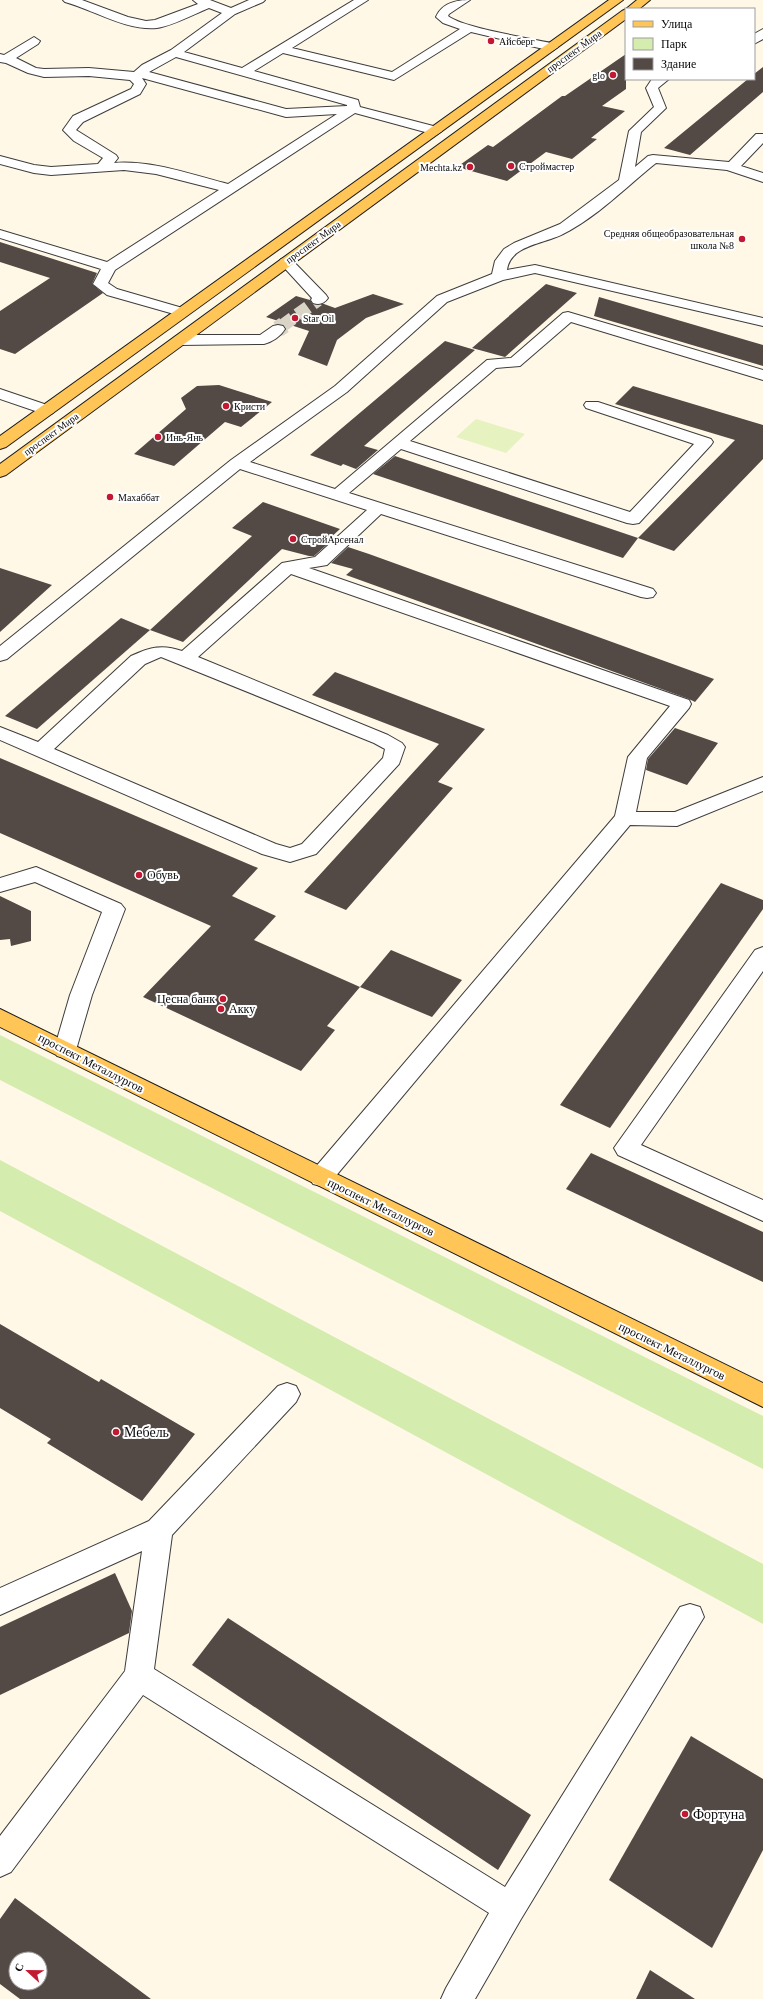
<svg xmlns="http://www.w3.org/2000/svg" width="763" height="1999" viewBox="0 0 763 1999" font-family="Georgia,serif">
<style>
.green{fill:#d4ecae}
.pitch{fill:#e6f2c0}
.building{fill:#534945;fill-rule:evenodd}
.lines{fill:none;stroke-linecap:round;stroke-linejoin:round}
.minor-tunnel-far1{stroke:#dad4c6;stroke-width:13;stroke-dasharray:13 6;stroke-linecap:butt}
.minor-tunnel{stroke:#dad4c6;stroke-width:17;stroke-dasharray:17 8;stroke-linecap:butt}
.minor-casing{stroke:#3d3d3d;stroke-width:2}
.major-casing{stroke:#1b1b1b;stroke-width:2}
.minor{fill:#fff;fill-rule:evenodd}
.major{fill:#ffc657;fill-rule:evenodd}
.poi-dot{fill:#c31831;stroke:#fff;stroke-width:1.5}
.labels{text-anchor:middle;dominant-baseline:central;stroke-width:4;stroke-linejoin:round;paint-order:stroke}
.far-poi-label{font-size:10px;fill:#0a0a0a;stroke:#fff;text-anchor:start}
.far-street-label{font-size:10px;fill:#0a0a0a;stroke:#fff}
.poi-label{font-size:12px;fill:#0a0a0a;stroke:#fff;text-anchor:start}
.street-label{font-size:12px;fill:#0a0a0a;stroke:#fff}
.near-poi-label{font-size:14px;fill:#0a0a0a;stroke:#fff;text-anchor:start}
</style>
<rect width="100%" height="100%" fill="#fff8e7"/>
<g class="green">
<path d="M0 1035 763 1416V1469L0 1080Z"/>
<path d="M0 1160 763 1564V1624L0 1211Z"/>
</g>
<path class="pitch" d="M476 419 525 434 506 453 456 437Z"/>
<g class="building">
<path d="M626 54V89L602 106 625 111 591 138 597 139 572 159 546 152 507 181 457 167 488 145 493 147 562 96H565Z"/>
<path d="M763 67V92L690 155 664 148 748 79H754V74Z"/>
<path d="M0 242 97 273 92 284 103 293 15 354 0 349V311L50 278 0 262Z"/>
<path d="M546 284 577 293 505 357 472 348Z"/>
<path d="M373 294 404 304 366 318 337 340 327 366 298 355 309 331 266 317 296 296 310 300 313 304H324L335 308Z"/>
<path d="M599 297 763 345V366L594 316Z"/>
<path d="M445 341 475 350 364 446 378 450 356 469 343 464 341 466 310 455Z"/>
<path d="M219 385 272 402 241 427 225 422 174 466 134 454 186 409 181 398 197 386Z"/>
<path d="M633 386 763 425V459L674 551 638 538 735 440 615 404Z"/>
<path d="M395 456 638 538 623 558 373 474Z"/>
<path d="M263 502 340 529 328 540 331 541 314 556H309L282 549 183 642 150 630 252 536 232 528Z"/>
<path d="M348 547 369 554 714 679 695 702 689 699 346 575 353 569 331 563Z"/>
<path d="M0 568 52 585 0 632Z"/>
<path d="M121 618 150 630 37 729 5 716Z"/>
<path d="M335 672 485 729 438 782 453 788 346 910 304 892 439 744 312 695Z"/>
<path d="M675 728 718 743 687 785 646 770 648 759Z"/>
<path d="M0 758 258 868 232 896 276 916 254 940 360 987 327 1026 335 1030 301 1071 143 997 211 926 0 833Z"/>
<path d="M721 883 763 900V909L610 1128 560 1105Z"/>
<path d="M0 896 31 911V941L11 946 10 939 0 940Z"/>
<path d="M391 950 462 980 432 1017 360 987Z"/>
<path d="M591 1153 763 1232V1282L566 1189Z"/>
<path d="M0 1324 99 1382 101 1379 195 1434 142 1501 47 1443 51 1439 0 1408Z"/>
<path d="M115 1573 132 1611 129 1633 0 1695V1627Z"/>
<path d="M228 1618 531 1815 498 1870 192 1665Z"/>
<path d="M691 1736 763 1779V1850L712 1948 609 1880Z"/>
<path d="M15 1898 151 1999H20L0 1984V1919ZM16 1959H40V1983H16Z"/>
<path d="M650 1970 695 1999H636Z"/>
</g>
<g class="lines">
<path class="minor-tunnel-far1" d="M282 326 318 300"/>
<path class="minor-tunnel" d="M278 329 284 325"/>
<defs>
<g id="minor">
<path d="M63 0H82L128 17 146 21 155 20 198 4 193 0H210L231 8 249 0H265L263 2 235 14 184 52 242 68 354 0H368L292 48 392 72 460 29 443 23 436 17C442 3 456 0 470 0L449 14 448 16C463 28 534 39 556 44L558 47 552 51 471 32 394 80 283 53 254 71 358 100 360 107 441 128 442 131 436 135 355 113 115 270 108 283 117 289 186 309 188 312 186 315 181 316 107 295 93 284 101 269 0 238V230L107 262 219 190 156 174 124 170 51 175 34 173 0 164V156L34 165 51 167 98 164 103 158 74 141 63 130 73 116 131 89 134 84 130 80 89 76 44 77 28 73 6 63 0 62V54L4 55 34 37 40 41 38 44 16 58 36 68 44 69 89 68 134 72 142 65 171 50 222 13 209 8C194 14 172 26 157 28 126 31 94 10 65 2ZM176 57 347 105V106L286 109 149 72ZM142 78 286 117 337 114 228 184C192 175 152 160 114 163L118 158 116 155 76 130 83 122 140 94 146 84Z"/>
<path d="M763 29V39L754 44V34Z"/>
<path d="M652 79H669L658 88 666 108 641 132 635 167 648 156 653 155 729 162 756 134H763V143L741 166 763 173V182L727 170 656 163C626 187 597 217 563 234 544 244 510 245 507 270L535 265 763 318V326L535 273 503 280 447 302 347 392 250 462 335 489 487 360 511 358 563 313 568 312 763 370V380L571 322 520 366 496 368 410 441 630 512 694 444 586 408 584 405 586 402H598L711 439 713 442 711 445 639 523 633 524 627 523 401 449 349 493 653 589 656 593 653 597 647 598 641 597 381 514 327 565 309 568 689 700 691 704 689 708 647 758 636 812H675L763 777V791L677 826 630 825 329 1184 321 1186 313 1184 309 1177 313 1170 615 816 628 757 670 706 291 574 198 657 388 735 402 743 405 747 399 764 316 854 290 862 262 854 0 740V727L38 742 131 656C150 647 163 644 182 651L282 563 315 557 367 510 240 469 7 659 0 661V646L231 460 335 386 437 296 492 274 495 261 504 249 514 243 560 224 619 180 629 131 654 107 646 88ZM161 657 374 743 385 749 383 758 302 844 290 848 276 844 54 749 145 664Z"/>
<path d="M286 258 291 259 326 295 328 298C324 304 319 305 313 303L311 300 312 298 279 262 281 259Z"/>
<path d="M278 325 283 326 285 329C281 336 272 342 264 344L180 345 175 343 172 340 175 337 180 335H260L273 326Z"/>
<path d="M0 389 53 407 55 410 53 413 47 415 0 399Z"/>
<path d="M36 867 121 904 125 909 92 995 76 1050 73 1056 65 1058 57 1056 54 1050 70 995 102 912 35 882 0 892V878Z"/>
<path d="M763 947V971L641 1145 763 1200V1221L618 1155 614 1148 755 950Z"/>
<path d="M287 1383 296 1386 300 1394 296 1402 172 1535 154 1669 505 1887 680 1607 690 1604 700 1607 704 1617 521 1919 475 1999H441L446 1988 489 1913 143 1695 11 1872 0 1877V1836L125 1671 142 1551 0 1615V1588L149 1521 278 1386Z"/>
</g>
<g id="major">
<path d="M609 0H623L6 447 0 449V436Z"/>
<path d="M637 0H650L639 9H626Z"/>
<path d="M626 9V19L6 475 0 477V464L622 11Z"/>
<path d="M0 1009 763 1383V1407L0 1027Z"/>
</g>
</defs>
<use href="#minor" class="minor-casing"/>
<use href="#major" class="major-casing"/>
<use href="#minor" class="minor"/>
<use href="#major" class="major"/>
</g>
<g class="poi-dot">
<circle cx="491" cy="41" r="4"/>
<circle cx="613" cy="75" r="4"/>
<circle cx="511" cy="166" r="4"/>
<circle cx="470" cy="167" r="4"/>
<circle cx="742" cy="239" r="4"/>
<circle cx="295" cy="318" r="4"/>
<circle cx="226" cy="406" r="4"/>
<circle cx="158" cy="437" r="4"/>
<circle cx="110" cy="497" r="4"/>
<circle cx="293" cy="539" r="4"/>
<circle cx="139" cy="875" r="4"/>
<circle cx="223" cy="999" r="4"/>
<circle cx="221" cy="1009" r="4"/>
<circle cx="116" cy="1432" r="4"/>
<circle cx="685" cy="1814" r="4"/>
</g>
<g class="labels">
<g class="far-poi-label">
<text x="499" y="41">Айсберг</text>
<text x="605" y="75" text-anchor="end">glo</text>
<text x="519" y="166">Строймастер</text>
<text x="462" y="167" text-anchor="end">Mechta.kz</text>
<text x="734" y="233" text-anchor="end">Средняя общеобразовательная<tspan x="734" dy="12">школа №8</tspan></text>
<text x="303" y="318">Star Oil</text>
<text x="234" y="406">Кристи</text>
<text x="166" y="437">Инь-Янь</text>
<text x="118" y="497">Махаббат</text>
<text x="301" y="539">СтройАрсенал</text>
</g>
<g class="far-street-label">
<text transform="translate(574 51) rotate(-36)">проспект Мира</text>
<text transform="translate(313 242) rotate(-36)">проспект Мира</text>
<text transform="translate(51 434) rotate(-36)">проспект Мира</text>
</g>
<g class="poi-label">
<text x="147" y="875">Обувь</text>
<text x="215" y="999" text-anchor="end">Цесна банк</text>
<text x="229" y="1009">Акку</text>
</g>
<g class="street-label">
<text transform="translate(91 1063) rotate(27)">проспект Металлургов</text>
<text transform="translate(381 1207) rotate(26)">проспект Металлургов</text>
<text transform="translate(672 1351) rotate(26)">проспект Металлургов</text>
</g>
<g class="near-poi-label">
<text x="124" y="1432">Мебель</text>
<text x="693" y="1814">Фортуна</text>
</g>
</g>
<rect x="625" y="8" width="130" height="72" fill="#ffffff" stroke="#9d9d9d"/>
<rect x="633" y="21" width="20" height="6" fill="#ffc657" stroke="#9d9d9d"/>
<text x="661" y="28" font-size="12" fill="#0a0a0a">Улица</text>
<rect x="633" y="38" width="20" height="12" fill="#d4ecae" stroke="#9d9d9d"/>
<text x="661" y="48" font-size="12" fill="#0a0a0a">Парк</text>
<rect x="633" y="58" width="20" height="12" fill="#534945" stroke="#9d9d9d"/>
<text x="661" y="68" font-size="12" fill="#0a0a0a">Здание</text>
<g transform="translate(28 1971) rotate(292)"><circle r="19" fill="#ffffff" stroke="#9d9d9d"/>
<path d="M0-3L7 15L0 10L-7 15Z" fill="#c31831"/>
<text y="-6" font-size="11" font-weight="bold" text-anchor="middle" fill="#0a0a0a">С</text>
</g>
</svg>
